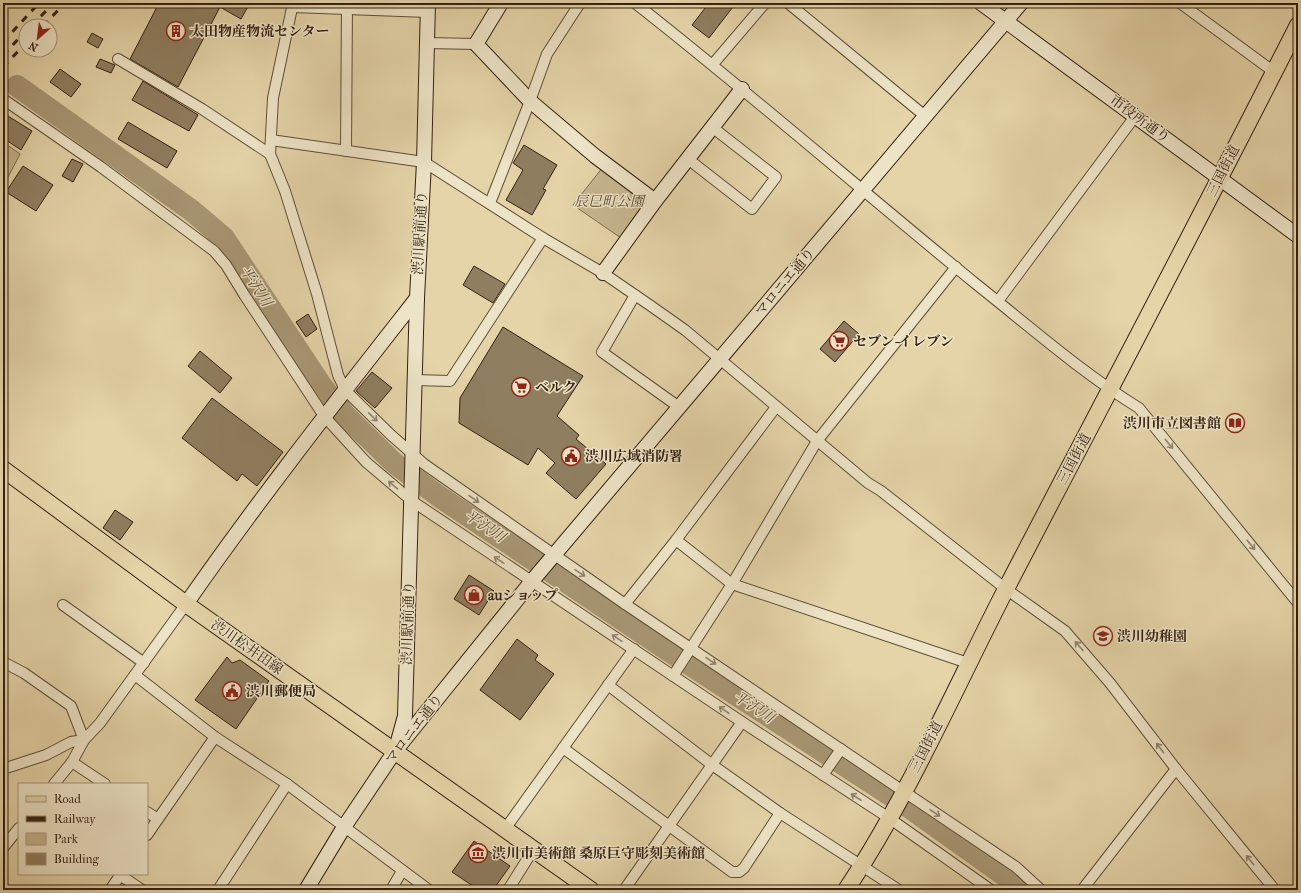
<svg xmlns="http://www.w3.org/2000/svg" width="1301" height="893" viewBox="0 0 1301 893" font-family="'IM FELL French Canon','Noto Serif JP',serif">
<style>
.green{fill:#c6b68e;stroke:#7c6c50}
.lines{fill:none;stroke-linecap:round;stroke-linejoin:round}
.river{stroke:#a89775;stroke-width:22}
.building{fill:#8f7e60;stroke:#332112}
.street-casing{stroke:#5f4e38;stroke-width:12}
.secondary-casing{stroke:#332112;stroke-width:16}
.primary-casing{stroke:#332112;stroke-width:18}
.street{stroke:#ede3c6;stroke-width:10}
.secondary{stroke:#ede3c6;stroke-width:14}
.primary{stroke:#e4d4a8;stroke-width:16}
.rail{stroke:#332112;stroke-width:3;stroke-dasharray:7 7;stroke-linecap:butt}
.oneway{stroke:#90826c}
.labels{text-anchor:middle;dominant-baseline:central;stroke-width:3;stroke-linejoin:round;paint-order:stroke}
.poi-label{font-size:14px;font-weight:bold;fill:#332112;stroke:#ede3c6;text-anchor:start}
.street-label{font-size:14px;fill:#332112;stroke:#ede3c6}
.park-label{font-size:14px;font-style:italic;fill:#584631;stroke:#ede3c6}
.water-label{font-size:15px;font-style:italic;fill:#5c4a35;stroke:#ede3c6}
</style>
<rect width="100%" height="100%" fill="#e4d4a8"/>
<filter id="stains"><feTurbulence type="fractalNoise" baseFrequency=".005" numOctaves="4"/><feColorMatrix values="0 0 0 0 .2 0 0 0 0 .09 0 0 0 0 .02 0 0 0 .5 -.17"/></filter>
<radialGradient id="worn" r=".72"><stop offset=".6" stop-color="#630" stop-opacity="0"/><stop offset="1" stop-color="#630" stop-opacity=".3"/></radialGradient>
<g class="green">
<path d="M3 142 20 154 3 187Z"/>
<path d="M603 167 643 199 642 209 621 238 573 205Z"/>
</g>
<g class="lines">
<path class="river" d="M17 86 191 210 224 238 321 385 344 414 394 463 440 497 666 649 910 808 1025 890"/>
</g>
<g class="building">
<path d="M159 3H250L241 19 220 7 178 87 130 59Z"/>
<path d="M709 3H736L709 38 692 25Z"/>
<path d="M92 33 103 39 98 48 87 42Z"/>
<path d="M100 59 115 65 111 73 96 67Z"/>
<path d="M60 69 81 84 71 97 50 82Z"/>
<path d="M143 81 198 115 189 131 132 100Z"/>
<path d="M3 113 32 131 21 150 3 138Z"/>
<path d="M128 122 177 151 167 168 118 139Z"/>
<path d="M524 145 557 165 543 189 546 190 532 215 506 200 523 170 513 163Z"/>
<path d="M72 159 83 164 73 182 62 176Z"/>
<path d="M23 166 53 185 36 211 6 192Z"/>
<path d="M474 266 505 284 493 303 463 285Z"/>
<path d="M308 314 317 329 306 337 296 322Z"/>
<path d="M844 321 859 334 835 362 820 349Z"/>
<path d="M503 327 583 376 557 416 579 435 576 439 606 464 576 499 546 473 555 463 538 448 528 465 459 423 460 398Z"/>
<path d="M200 351 232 378 220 393 188 366Z"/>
<path d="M372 372 392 388 375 408 356 391Z"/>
<path d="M212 398 283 452 257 486 242 474 237 481 182 438Z"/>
<path d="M115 510 133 522 120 540 103 528Z"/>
<path d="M469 575 494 591 479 615 454 599Z"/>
<path d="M517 639 538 655 535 660 554 674 520 720 480 690Z"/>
<path d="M227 657 232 663 240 660 269 681 236 729 195 700Z"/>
<path d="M474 841 510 866 493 890H479L452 872Z"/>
</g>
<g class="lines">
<defs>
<g id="street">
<path d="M293 3 273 98 270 154 285 191 317 294 338 375 345 390 391 435 424 464 625 604 1016 867 1041 890"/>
<path d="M635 3C751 94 862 191 976 284 1029 326 1081 372 1139 408L1298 603"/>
<path d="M788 3 925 116"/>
<path d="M1180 3 1274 72"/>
<path d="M292 7 428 12"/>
<path d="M427 43 476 44"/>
<path d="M118 59 202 109 270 154"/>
<path d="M713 64 765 3"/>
<path d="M3 99 101 167 214 251 226 265 245 296 324 416 366 462 412 501 742 722 889 818 991 890"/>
<path d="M271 140 424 162 543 238 603 273 651 306 685 330 868 483 881 491 1006 589 1065 631 1110 683 1176 769 1275 890"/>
<path d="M346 151 347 3"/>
<path d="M688 159 752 209 776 177 712 127"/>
<path d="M490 203 530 101 547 54 580 3"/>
<path d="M635 295 602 352 679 407"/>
<path d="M998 301 1136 115"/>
<path d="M415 380 450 381 543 238"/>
<path d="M676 540 732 584 968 663"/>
<path d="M625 604 676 540 776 407"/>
<path d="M63 605 144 663"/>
<path d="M3 662 24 673 71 706 84 740 71 742 46 755 3 769"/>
<path d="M135 675 215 737 287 784 429 890"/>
<path d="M673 676 732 584 817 441 956 267"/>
<path d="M608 685 711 764 780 813 899 890"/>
<path d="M563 748 732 872H739L744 868 780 813"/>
<path d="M72 762 105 784"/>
<path d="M823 775 841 749"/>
<path d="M54 784 72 762 84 740 100 723 186 604"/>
<path d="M147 812 158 819 147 835"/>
<path d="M158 819 215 737"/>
<path d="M505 829 634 649"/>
<path d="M3 848 19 828"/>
<path d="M120 875 142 890"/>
<path d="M110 890 121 874"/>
<path d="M218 890 287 784"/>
<path d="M391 890 402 871"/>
<path d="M508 890 533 850"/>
<path d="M624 890 742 722"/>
<path d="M1082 890 1176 769"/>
</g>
<g id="secondary">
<path d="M501 3 476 44 530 101 595 156 655 201"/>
<path d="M981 3 1298 236"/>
<path d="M603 273 655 201 742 89"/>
<path d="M186 604C259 499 338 399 417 298"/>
<path d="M397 745 405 716 417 298 424 162 428 3"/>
<path d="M306 890 344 827 395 751 532 581 1021 3"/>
</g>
<g id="primary">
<path d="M3 469 186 604 591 890"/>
<path d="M846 890C909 795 955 688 1007 587 1104 400 1203 213 1298 25"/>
</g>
</defs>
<use href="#street" class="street-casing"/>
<use href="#secondary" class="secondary-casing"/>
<use href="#primary" class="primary-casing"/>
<use href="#street" class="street"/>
<use href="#secondary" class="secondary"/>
<use href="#primary" class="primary"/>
<g class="rail">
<path d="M31 26 54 3"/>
<path d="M43 26 65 3"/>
<path d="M3 42 39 3"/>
<path d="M3 55 26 31"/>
<path d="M3 67 26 43"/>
</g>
</g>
<defs><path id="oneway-shaft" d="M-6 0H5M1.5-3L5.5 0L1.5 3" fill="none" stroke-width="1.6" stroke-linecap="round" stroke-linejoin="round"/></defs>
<g class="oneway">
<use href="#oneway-shaft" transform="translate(373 417) rotate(44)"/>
<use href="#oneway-shaft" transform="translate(1169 444) rotate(51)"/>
<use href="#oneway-shaft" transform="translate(393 485) rotate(-140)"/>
<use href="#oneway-shaft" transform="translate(474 499) rotate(35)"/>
<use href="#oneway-shaft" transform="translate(1251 545) rotate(51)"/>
<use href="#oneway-shaft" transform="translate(499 560) rotate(-146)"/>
<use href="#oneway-shaft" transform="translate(580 573) rotate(34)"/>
<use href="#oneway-shaft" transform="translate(617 638) rotate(-146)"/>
<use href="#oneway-shaft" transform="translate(1079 646) rotate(-131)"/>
<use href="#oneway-shaft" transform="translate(711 661) rotate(34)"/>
<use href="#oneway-shaft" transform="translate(724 710) rotate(-146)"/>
<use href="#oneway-shaft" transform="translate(1160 748) rotate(-127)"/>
<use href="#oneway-shaft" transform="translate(856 797) rotate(-147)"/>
<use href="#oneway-shaft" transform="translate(935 813) rotate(34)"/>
<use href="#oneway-shaft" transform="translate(1250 860) rotate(-129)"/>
</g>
<defs>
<symbol id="building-ring" viewBox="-11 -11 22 22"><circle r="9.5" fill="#ede3c6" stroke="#8f2418" stroke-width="1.5"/><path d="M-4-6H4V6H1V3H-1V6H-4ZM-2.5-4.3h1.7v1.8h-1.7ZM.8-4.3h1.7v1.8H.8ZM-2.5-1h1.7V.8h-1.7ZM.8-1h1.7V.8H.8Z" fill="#8f2418"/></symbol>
<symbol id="supermarket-ring" viewBox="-11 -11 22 22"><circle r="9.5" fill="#ede3c6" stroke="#8f2418" stroke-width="1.5"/><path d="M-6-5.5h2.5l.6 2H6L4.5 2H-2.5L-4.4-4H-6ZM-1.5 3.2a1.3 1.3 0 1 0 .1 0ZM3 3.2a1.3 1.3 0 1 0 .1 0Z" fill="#8f2418"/></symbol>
<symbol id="library-ring" viewBox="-11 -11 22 22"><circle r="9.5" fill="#ede3c6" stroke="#8f2418" stroke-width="1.5"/><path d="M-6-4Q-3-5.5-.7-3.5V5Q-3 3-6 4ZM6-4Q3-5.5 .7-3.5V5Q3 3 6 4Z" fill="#8f2418"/></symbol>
<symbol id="civic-ring" viewBox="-11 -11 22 22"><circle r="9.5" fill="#ede3c6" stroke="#8f2418" stroke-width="1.5"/><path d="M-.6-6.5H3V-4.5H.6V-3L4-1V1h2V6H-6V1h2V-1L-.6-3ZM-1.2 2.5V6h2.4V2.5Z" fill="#8f2418"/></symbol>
<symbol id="shop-ring" viewBox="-11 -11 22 22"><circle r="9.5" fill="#ede3c6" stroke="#8f2418" stroke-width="1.5"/><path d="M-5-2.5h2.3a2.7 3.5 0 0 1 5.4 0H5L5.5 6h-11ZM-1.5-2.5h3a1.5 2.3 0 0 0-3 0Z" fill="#8f2418"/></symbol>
<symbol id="school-ring" viewBox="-11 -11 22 22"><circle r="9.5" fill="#ede3c6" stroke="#8f2418" stroke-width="1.5"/><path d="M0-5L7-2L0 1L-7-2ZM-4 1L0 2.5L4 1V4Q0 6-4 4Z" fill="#8f2418"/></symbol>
<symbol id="museum-ring" viewBox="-11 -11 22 22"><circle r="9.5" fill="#ede3c6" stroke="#8f2418" stroke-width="1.5"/><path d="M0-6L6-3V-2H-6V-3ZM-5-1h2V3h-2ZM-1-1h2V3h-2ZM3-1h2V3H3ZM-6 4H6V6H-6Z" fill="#8f2418"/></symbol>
</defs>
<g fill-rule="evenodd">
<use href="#building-ring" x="165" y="20" width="22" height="22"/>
<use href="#supermarket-ring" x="828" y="330" width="22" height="22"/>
<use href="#supermarket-ring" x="510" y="376" width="22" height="22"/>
<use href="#library-ring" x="1224" y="412" width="22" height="22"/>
<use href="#civic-ring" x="560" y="445" width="22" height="22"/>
<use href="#shop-ring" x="463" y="584" width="22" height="22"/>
<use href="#school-ring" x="1092" y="625" width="22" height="22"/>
<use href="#civic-ring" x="221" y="680" width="22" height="22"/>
<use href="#museum-ring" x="467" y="842" width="22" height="22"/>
</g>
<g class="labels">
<g class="poi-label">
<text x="190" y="31">太田物産物流センター</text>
<text x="853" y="341">セブン-イレブン</text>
<text x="535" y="387">ベルク</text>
<text x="1221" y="423" text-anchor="end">渋川市立図書館</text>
<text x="585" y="456">渋川広域消防署</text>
<text x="488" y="595">auショップ</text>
<text x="1117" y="636">渋川幼稚園</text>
<text x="246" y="691">渋川郵便局</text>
<text x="492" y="853">渋川市美術館 桑原巨守彫刻美術館</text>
</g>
<g class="street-label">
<text transform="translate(1140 119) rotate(36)">市役所通り</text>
<text transform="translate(1223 171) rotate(-63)">三国街道</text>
<text transform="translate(420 233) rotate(-87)">渋川駅前通り</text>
<text transform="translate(785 282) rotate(-50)">マロニエ通り</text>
<text transform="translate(1074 459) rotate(-62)">三国街道</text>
<text transform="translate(408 623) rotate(-88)">渋川駅前通り</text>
<text transform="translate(247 647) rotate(35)">渋川松井田線</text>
<text transform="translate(414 729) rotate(-52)">マロニエ通り</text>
<text transform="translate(926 747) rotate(-63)">三国街道</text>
</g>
<g class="park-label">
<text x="609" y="201">辰巳町公園</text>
</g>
<g class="water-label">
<text transform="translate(256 286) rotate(57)">平沢川</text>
<text transform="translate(485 526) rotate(34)">平沢川</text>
<text transform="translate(754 707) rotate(33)">平沢川</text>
</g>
</g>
<rect width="1301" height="893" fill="none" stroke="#e4d4a8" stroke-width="16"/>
<rect x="4" y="4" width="1293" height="885" fill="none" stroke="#332112" stroke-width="2"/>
<rect x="8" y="8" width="1285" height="877" fill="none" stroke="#332112"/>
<rect x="18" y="783" width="130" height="92" fill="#ede3c6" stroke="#a3957e"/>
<rect x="26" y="796" width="20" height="6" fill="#e4d4a8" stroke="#a3957e"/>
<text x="54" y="803" font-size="12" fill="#332112">Road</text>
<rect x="26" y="816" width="20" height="6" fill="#332112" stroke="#a3957e"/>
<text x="54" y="823" font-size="12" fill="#332112">Railway</text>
<rect x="26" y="833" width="20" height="12" fill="#c6b68e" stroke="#a3957e"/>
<text x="54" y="843" font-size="12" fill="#332112">Park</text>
<rect x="26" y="853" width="20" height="12" fill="#8f7e60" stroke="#a3957e"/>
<text x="54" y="863" font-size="12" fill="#332112">Building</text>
<g transform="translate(38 38) rotate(208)"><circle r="19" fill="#ede3c6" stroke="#a3957e"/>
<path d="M0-3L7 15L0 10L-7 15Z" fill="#8f2418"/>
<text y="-6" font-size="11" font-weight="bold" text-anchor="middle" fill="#332112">N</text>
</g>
<rect width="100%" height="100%" filter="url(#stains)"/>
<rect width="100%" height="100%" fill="url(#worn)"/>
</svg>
